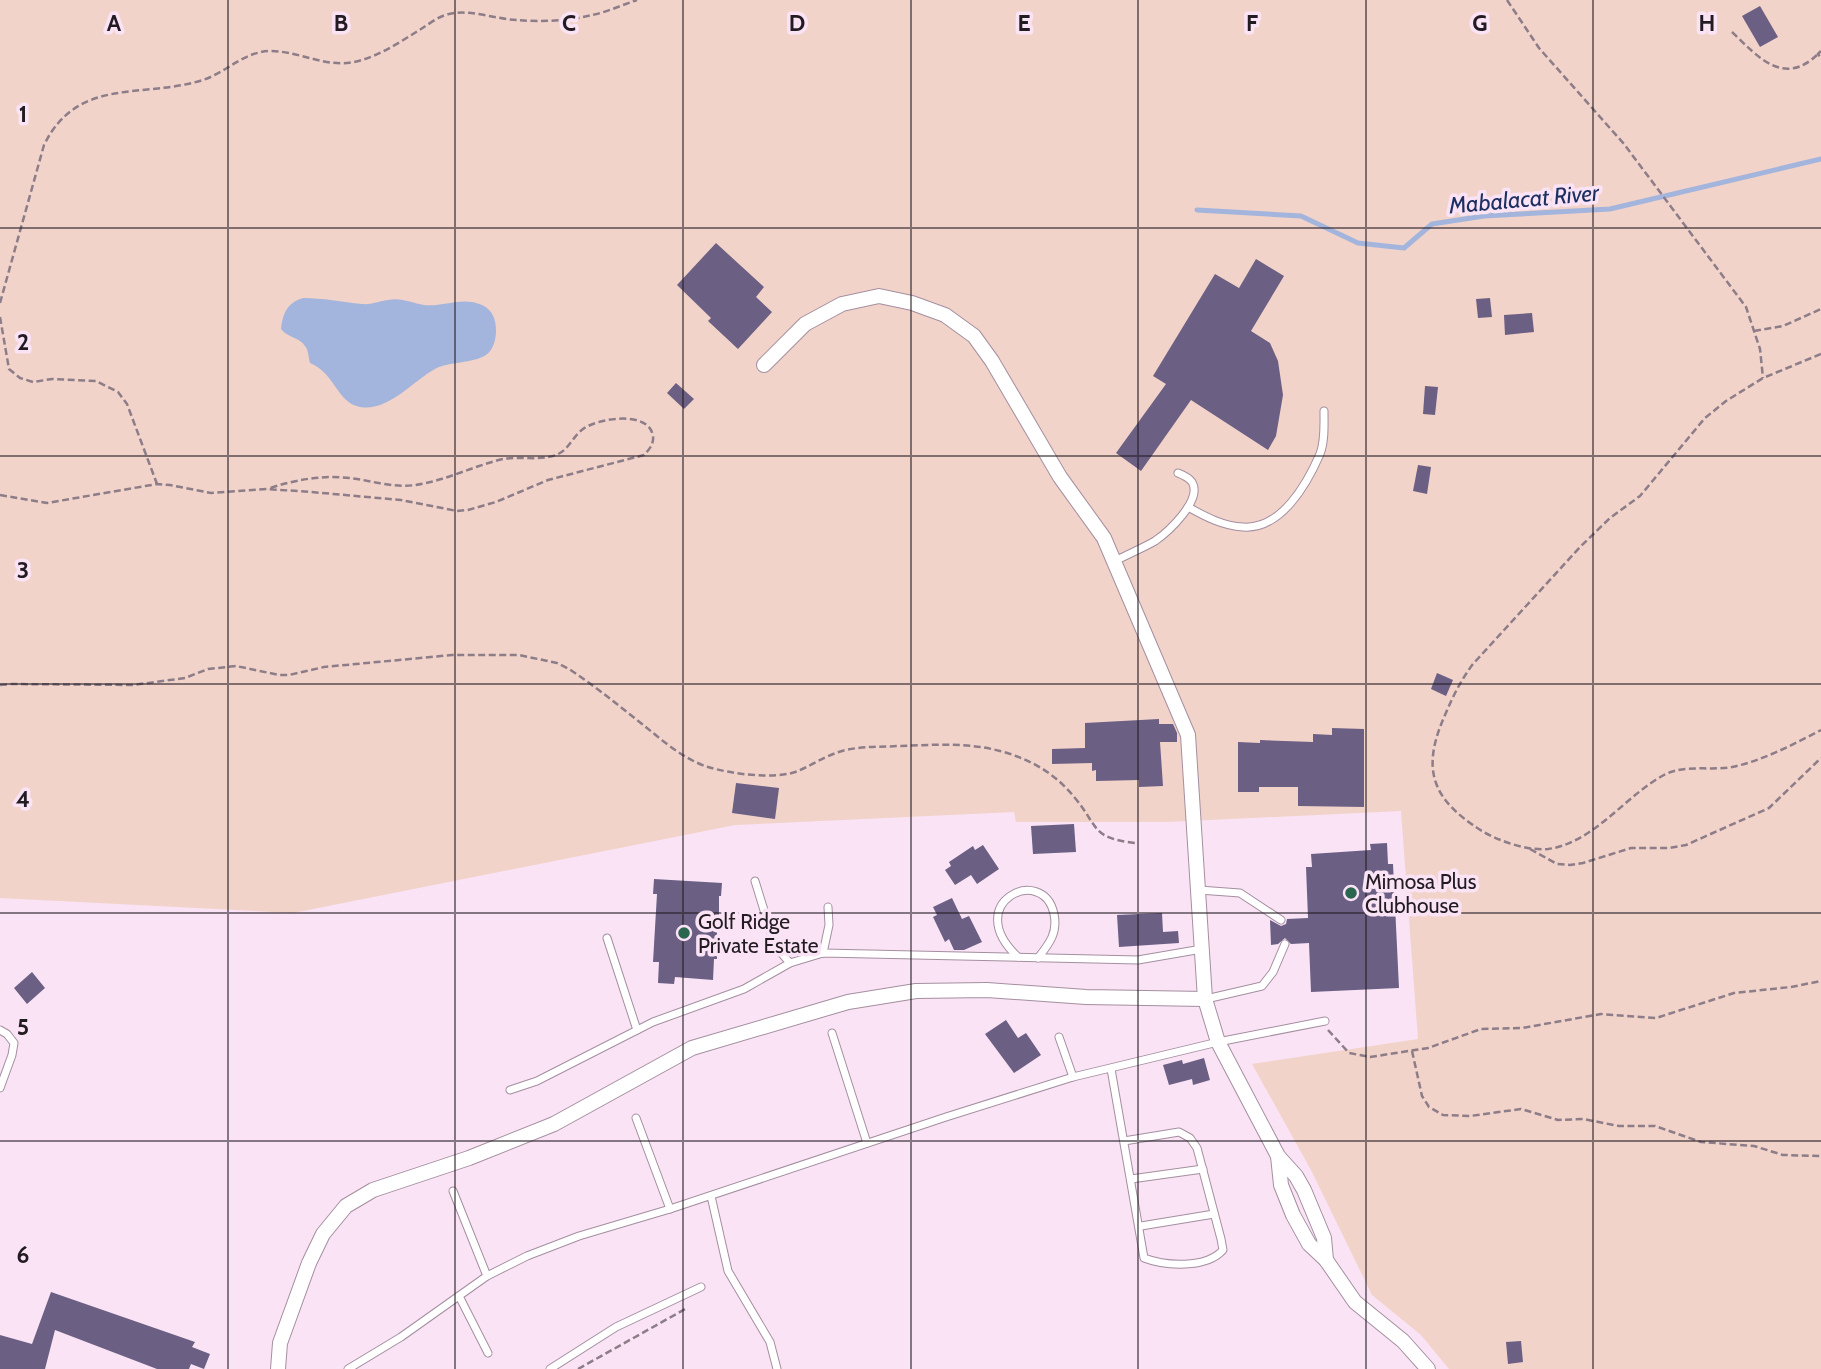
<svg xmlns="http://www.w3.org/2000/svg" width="1821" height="1369" viewBox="0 0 1821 1369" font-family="Cabin,sans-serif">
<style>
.green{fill:#f2d3c9}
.water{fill:#a3b5dc}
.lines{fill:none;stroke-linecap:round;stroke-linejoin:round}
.stream{stroke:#a3b5dc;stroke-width:5}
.building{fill:#6b5f84}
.lane-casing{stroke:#a48fa0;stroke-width:9}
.street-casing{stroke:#a48fa0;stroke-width:16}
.path{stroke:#8c7d89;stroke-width:2.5;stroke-dasharray:7 3.5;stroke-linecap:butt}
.lane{stroke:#fff;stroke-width:7}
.street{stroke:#fff;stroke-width:14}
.grid{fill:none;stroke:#231b22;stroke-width:2;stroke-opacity:0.55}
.poi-dot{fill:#2b6650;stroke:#f9e3f5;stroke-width:2.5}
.labels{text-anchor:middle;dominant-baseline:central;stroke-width:7;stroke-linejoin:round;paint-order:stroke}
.poi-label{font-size:21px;fill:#231b22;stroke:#f9e3f5;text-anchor:start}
.water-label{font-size:23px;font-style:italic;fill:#1c2f60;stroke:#f9e3f5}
.grid-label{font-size:23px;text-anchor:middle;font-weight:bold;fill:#231b22;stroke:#f9e3f5;stroke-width:7;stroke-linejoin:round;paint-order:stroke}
</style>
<rect width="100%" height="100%" fill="#f9e3f5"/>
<path class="green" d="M0 0H1821V1369H1449L1421 1335 1372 1295 1311 1170 1252 1064 1418 1039 1401 811 1167 822H1016L1014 812 735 825 293 913 0 898Z"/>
<path class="water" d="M303 298C323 298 342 302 362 304 371 305 379 301 388 300 401 297 412 303 424 305 444 307 463 296 482 305 493 310 496 320 496 331 496 340 493 350 486 355 472 364 450 361 435 369 413 381 388 412 360 407 336 402 336 374 310 363 308 357 309 351 305 346 299 337 288 338 281 329 283 313 287 303 303 298Z"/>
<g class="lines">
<path class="stream" d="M1197 210 1301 216 1358 243 1404 248 1432 224 1484 216 1610 209 1821 159"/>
</g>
<g class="building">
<path d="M1760 6 1778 37 1760 47 1742 16Z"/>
<path d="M716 243 764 287 756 297 772 312 738 349 708 321 711 318 677 285Z"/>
<path d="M1256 259 1284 276 1251 331 1270 343 1278 361 1283 395 1276 436 1268 450 1191 400 1141 471 1116 453 1166 384 1153 376 1215 274 1239 288Z"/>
<path d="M1490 298 1492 317 1478 318 1476 299Z"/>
<path d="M1532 313 1534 332 1505 335 1504 315Z"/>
<path d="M676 383 694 399 684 409 667 393Z"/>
<path d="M1425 386 1438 387 1435 415 1423 414Z"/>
<path d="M1418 465 1431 467 1427 494 1413 491Z"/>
<path d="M1437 673 1453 680 1446 696 1431 689Z"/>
<path d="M1159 719V724H1173L1177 733V742H1160L1163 786 1139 787V780L1096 781V770L1092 771V763L1052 764V749L1085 748V723Z"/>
<path d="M1332 728 1364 729V807L1298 806V787H1259V792H1238V742L1260 743V740L1313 742V734L1332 735Z"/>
<path d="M736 783 779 788 775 819 732 813Z"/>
<path d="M1074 824 1076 852 1033 854 1031 826Z"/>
<path d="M1387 843 1388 864H1393L1399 988 1311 992 1309 943 1291 944 1285 938 1278 944 1271 945 1270 920 1281 926 1286 924 1287 919 1308 918 1306 867H1312L1311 854 1371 850 1370 844Z"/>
<path d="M983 845 999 869 977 884 971 875 955 885 945 870 951 866 949 862 973 846 975 850Z"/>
<path d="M654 879 722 883 721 896H719V925H717V959H714L713 980 675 977 674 984 658 983 659 962H653L657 894H653Z"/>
<path d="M952 898 962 919 969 916 982 942 964 950H954L949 939 945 942 933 917 937 915 933 907Z"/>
<path d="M1162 913 1163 932 1178 931 1179 943 1119 947 1117 915Z"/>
<path d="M32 972 45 988 27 1004 14 988Z"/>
<path d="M1006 1020 1018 1038 1026 1033 1041 1055 1014 1073 985 1034Z"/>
<path d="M1204 1058 1210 1080 1193 1085 1192 1079 1169 1085 1163 1065 1182 1060 1183 1064Z"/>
<path d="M51 1292 195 1342 192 1347 210 1354 204 1369 191 1364 189 1369H157L55 1330 45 1369H0V1335L32 1344Z"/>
<path d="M1521 1341 1523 1362 1508 1364 1506 1342Z"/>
</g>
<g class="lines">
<defs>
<g id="lane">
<path d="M1188 507C1206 517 1223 526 1243 527 1281 530 1307 484 1320 454 1325 441 1324 425 1324 411"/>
<path d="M1115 561C1128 554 1143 548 1155 541 1168 532 1203 500 1192 482 1189 478 1183 475 1178 473"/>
<path d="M755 881 775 946 790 963"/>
<path d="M1199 890 1240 893 1281 920"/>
<path d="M607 938 637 1030"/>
<path d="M823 953 829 925 828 907"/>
<path d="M1018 957C960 903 1043 863 1054 914 1058 933 1049 944 1038 958"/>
<path d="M1206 999 1262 986 1273 972 1285 944"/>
<path d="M0 1030 7 1034 14 1043 12 1055 0 1088"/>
<path d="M832 1033 867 1143"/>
<path d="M1059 1037 1073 1077"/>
<path d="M1111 1069 1144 1258C1165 1266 1206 1269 1223 1250L1221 1239 1197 1148 1190 1138 1179 1132 1124 1141"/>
<path d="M510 1090 537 1081 653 1022 744 989 790 963 823 953 1138 960 1202 949"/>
<path d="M636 1118 670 1209"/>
<path d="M1131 1179 1203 1169"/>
<path d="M453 1191 487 1276"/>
<path d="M711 1196 728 1271 770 1342 777 1369"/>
<path d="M1141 1226 1214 1214"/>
<path d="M459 1296 488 1353"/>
<path d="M348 1369 401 1337 487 1276 527 1256 579 1236 670 1209 946 1117 1073 1077 1218 1042 1325 1021"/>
<path d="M550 1369 616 1327 701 1287"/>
</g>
<g id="street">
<path d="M764 365 805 324 842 304 879 296 912 303 945 315 974 336 992 361 1060 477 1104 538 1188 735 1205 999 1218 1042 1278 1156 1296 1176 1304 1190 1324 1238 1326 1260"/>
<path d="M1278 1156 1281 1185 1293 1215 1309 1244 1326 1260 1355 1302 1403 1341 1428 1369"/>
<path d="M278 1369 280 1343 309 1263 323 1234 346 1206 373 1190 469 1158 554 1124 692 1048 848 1002 916 991 987 990 1086 997 1205 999"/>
</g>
</defs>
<use href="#lane" class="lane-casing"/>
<use href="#street" class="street-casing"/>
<g class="path">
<path d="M1507 0 1539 48 1624 144 1746 307 1760 349 1763 378"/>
<path d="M1732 32C1759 58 1784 87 1818 54"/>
<path d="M1821 51 1818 54 1821 58"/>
<path d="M0 303 44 145C78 76 142 99 203 80 227 72 243 52 270 51 299 51 326 68 354 62 378 57 400 42 421 29 429 24 439 16 449 14 470 9 495 19 517 20 540 22 569 21 592 15 607 12 622 5 637 0"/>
<path d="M0 317 9 369 20 378 33 382 52 379 96 381 118 392 127 404 157 484"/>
<path d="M1754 331 1783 326 1821 309"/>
<path d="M1821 354 1763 378 1726 401 1705 418 1640 496 1610 518 1580 547 1473 664C1461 680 1453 696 1445 715 1421 769 1431 799 1482 831 1499 841 1527 851 1548 849 1594 843 1626 795 1664 775 1685 764 1710 771 1732 767 1762 761 1794 744 1821 730"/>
<path d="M0 495 47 503 157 484 170 485 211 493 267 489 311 492 401 500 457 511 468 510 496 502 548 480 644 455C649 450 654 444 653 436 649 410 598 418 583 429 572 437 569 450 556 455 540 461 520 456 503 459 473 466 445 481 415 485 396 488 376 482 357 479 326 474 297 479 267 489"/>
<path d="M0 685 12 684 133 685 185 678 208 669 236 666 279 675H289L324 667 452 655H519L557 663 569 669C595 686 618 705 642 724 662 740 683 759 708 767 731 774 776 780 798 771 814 764 828 754 846 750 864 746 881 747 899 746 932 745 967 742 1000 751 1030 759 1055 773 1075 798 1099 827 1091 838 1135 843"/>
<path d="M1530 849 1557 864 1570 865 1583 863 1631 848H1669L1686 845 1769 808 1821 758"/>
<path d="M1328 1030 1349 1053 1370 1057 1428 1048 1481 1029 1522 1028 1601 1014 1656 1018 1734 993 1791 987 1821 981"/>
<path d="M1412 1051 1422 1096 1429 1107 1443 1115 1470 1116 1521 1109 1558 1120 1583 1119 1619 1126H1655L1701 1142 1754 1146 1783 1155 1821 1156"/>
<path d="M578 1369 687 1308"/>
</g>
<use href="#lane" class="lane"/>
<use href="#street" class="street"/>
</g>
<path class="grid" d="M228 0V1369M455 0V1369M683 0V1369M911 0V1369M1138 0V1369M1366 0V1369M1593 0V1369M0 228H1821M0 456H1821M0 684H1821M0 913H1821M0 1141H1821"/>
<g class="poi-dot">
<circle cx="1351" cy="893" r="7"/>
<circle cx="684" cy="933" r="7"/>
</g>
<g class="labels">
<g class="poi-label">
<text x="1365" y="881">Mimosa Plus<tspan x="1365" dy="24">Clubhouse</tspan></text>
<text x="698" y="921">Golf Ridge<tspan x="698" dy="24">Private Estate</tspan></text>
</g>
<g class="water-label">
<text transform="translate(1524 199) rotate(-5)">Mabalacat River</text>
</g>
</g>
<g class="grid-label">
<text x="114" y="31">A</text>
<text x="341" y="31">B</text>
<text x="569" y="31">C</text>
<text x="797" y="31">D</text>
<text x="1024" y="31">E</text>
<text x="1252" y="31">F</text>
<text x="1480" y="31">G</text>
<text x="1707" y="31">H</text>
<text x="23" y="122">1</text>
<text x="23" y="350">2</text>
<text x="23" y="578">3</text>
<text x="23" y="807">4</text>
<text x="23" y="1035">5</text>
<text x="23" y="1263">6</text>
</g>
</svg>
